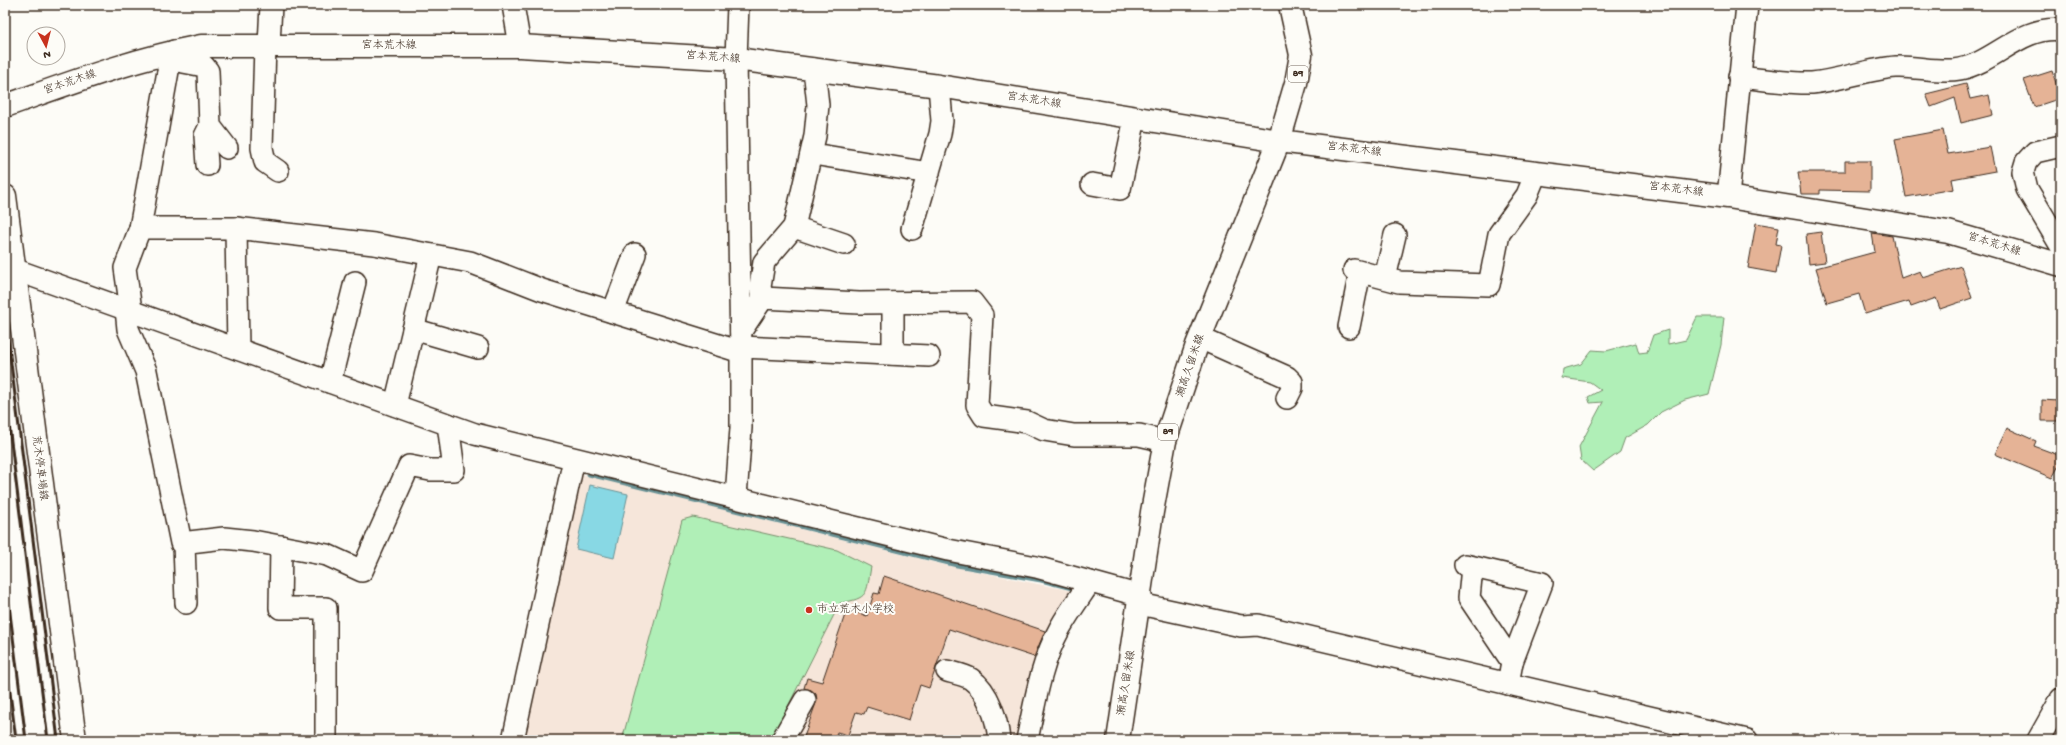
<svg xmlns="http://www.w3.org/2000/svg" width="2066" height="745" viewBox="0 0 2066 745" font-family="'Gochi Hand','Klee One',sans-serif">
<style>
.built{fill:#f6e6da}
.green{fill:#b0efb7;stroke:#768c6a}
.water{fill:#88d8e4;stroke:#699295}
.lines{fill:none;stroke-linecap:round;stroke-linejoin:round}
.stream{stroke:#699295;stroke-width:5}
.building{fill:#e5b396;stroke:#3b2a1e}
.minor-casing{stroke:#3b2a1e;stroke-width:24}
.major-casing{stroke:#3b2a1e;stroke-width:25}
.minor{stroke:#fdfcf7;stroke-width:21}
.major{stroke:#fdfcf7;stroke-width:22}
.rail{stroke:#3b2a1e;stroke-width:3}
.poi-dot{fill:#c8321e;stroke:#fdfcf7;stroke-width:1.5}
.labels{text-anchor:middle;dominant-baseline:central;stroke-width:4;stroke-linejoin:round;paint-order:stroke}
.shield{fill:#fdfcf7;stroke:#75695f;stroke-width:1}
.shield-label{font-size:10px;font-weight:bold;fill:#3b2a1e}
.street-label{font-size:11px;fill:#3b2a1e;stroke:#fdfcf7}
.poi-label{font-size:11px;fill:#3b2a1e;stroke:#fdfcf7;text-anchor:start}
</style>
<rect width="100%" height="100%" fill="#fdfcf7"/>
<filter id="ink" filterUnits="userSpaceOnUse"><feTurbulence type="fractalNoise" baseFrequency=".025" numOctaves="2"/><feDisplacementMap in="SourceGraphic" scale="8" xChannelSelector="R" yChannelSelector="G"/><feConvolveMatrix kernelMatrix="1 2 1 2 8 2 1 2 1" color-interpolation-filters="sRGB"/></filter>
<g filter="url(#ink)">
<path class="built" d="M581 474 945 565 1078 592 1023 740H523Z"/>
<g class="green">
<path d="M1697 317H1724L1721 345 1709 394 1685 400 1661 412 1648 425 1625 438 1620 452 1593 471 1581 460 1579 447 1603 402 1590 403 1588 397 1601 390 1590 382 1562 378 1563 369 1581 364 1592 350 1606 351 1636 343 1639 353 1647 352 1653 335 1668 330V344L1686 340Z"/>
<path d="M693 517 837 550 871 567C866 595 869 598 840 603L771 740H622L682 520Z"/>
</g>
<path class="water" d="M590 485 628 494 614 558 576 549Z"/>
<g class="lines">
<path class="stream" d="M589 474 957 565 1041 580 1076 589"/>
</g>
<g class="building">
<path d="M2052 71 2061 98 2034 107 2024 80Z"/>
<path d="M1966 84 1970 99 1989 95 1993 115 1961 123 1955 98 1931 107 1926 94Z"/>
<path d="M1943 130 1948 154 1990 147 1995 171 1952 179 1954 189 1906 197 1895 139Z"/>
<path d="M1845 161H1870V191L1820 190V194H1801L1798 172H1845Z"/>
<path d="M1756 223 1779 227 1776 244 1781 245 1776 273 1748 268Z"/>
<path d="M1821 232 1825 262 1809 264 1806 234Z"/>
<path d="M1872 233 1892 236 1901 278 1920 271 1923 278 1961 266 1972 298 1940 309 1936 298 1911 307 1909 301 1865 314 1859 294 1827 303 1816 268 1875 252Z"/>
<path d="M2042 400 2058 401V421H2042Z"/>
<path d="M2007 428 2036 441 2034 446 2061 456V462L2052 478 1995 454Z"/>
<path d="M884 576 1045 631 1034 657 949 629 929 688 920 685 909 720 867 707 864 714 856 712 848 735 837 732 834 740H803L817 700 816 694 811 690 804 688 807 678 822 682 847 609 867 616 874 593 879 594Z"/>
</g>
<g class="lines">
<defs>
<g id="minor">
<path d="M513 5 520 46"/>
<path d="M265 45 262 148 265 162 278 171"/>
<path d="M269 45 271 5"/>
<path d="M157 57 204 66 208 71 210 126 227 148"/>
<path d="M1739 77C1760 79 1793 84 1812 83 1841 80 1868 69 1896 67 1917 66 1939 73 1960 69 1995 62 2022 25 2061 30"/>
<path d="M2061 146 2035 152 2026 162 2023 172 2027 189 2061 246"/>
<path d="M813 154 929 173"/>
<path d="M207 165 205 136 210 126"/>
<path d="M1092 184 1120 189 1135 118"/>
<path d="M1728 197 1747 5"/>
<path d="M794 227 815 136 818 105 814 69"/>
<path d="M140 228H236L374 244 470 262 542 290 741 352"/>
<path d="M236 228 238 349"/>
<path d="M912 229 940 134 942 121 939 86"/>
<path d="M13 269 475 434 948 550 1036 567 1141 596"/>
<path d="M1354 270 1399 282 1489 285 1499 234 1527 195 1536 173"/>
<path d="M1385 278 1395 235"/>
<path d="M763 298 760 287 764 262 794 227 844 244"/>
<path d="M126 309 128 329 146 371 181 543 224 538 253 541 327 555 362 571 409 466 430 470H454L448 424"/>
<path d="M131 310 125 268 140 228 170 60 174 51"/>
<path d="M613 312 635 254"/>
<path d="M1349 327 1360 272"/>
<path d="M413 329 478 348"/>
<path d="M741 331 763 298 859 303 972 302 982 315 977 405 984 416 1027 422 1044 430 1074 435H1139L1165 441"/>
<path d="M1200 338 1287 377 1292 382V388L1287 398"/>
<path d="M741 347 929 356"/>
<path d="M893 354V303"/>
<path d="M330 382 355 282"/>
<path d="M395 405 431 255"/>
<path d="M736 497 741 428V352L736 59 738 5"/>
<path d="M184 543 186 603"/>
<path d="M281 546 280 608H326V740"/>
<path d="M1465 565 1542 583 1512 662 1508 684"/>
<path d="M1472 567 1469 598 1512 662"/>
<path d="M1140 604 1241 626 1258 625 1747 740"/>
<path d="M947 671C954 673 965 675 971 679 989 692 997 719 999 740"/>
<path d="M513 740 574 459"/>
<path d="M782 740 805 700"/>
<path d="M1027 740C1035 702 1041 662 1060 628 1069 612 1080 597 1090 582"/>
<path d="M2038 740 2061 699"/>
</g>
<g id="major">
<path d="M5 106C70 83 133 59 201 46H520L736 59 939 86 1279 141 1728 197 1948 232 2061 265"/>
<path d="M5 196 75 740"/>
<path d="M1118 740 1152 512 1165 441 1197 345 1279 141 1296 83 1301 55 1290 5"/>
</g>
</defs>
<use href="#minor" class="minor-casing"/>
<use href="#major" class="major-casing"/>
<use href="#minor" class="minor"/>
<use href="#major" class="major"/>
<g class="rail">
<path d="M5 315 58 740"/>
<path d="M5 393 48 740"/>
<path d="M5 574 26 740"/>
<path d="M5 653 16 740"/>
</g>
</g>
</g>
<circle class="poi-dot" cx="809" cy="610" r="4"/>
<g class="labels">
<g class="shield">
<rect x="1288" y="66" width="20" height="16" rx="3"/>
<rect x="1158" y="424" width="20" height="16" rx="3"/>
</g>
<g class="shield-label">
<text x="1298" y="74">89</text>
<text x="1168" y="432">89</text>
</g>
<g class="street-label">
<text x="389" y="46">宮本荒木線</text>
<text transform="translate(713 58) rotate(4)">宮本荒木線</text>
<text transform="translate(70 83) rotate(-19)">宮本荒木線</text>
<text transform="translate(1034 101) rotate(9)">宮本荒木線</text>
<text transform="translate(1354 150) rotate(7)">宮本荒木線</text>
<text transform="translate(1676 190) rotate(7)">宮本荒木線</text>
<text transform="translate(1994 245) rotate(17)">宮本荒木線</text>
<text transform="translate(1191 366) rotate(-71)">瀬高久留米線</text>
<text transform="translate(39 468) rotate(83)">荒木停車場線</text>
<text transform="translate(1127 683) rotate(-81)">瀬高久留米線</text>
</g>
<g class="poi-label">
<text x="817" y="610">市立荒木小学校</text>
</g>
</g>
<rect width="2066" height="745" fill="none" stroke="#fdfcf7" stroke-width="20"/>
<rect x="10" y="10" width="2046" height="725" fill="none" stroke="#3b2a1e" stroke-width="1.5" filter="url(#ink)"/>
<g transform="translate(46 46) rotate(173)"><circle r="19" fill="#fdfcf7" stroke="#afa8a0"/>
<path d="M0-3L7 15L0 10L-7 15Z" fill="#c8321e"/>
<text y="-6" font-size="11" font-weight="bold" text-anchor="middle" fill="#3b2a1e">N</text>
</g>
</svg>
